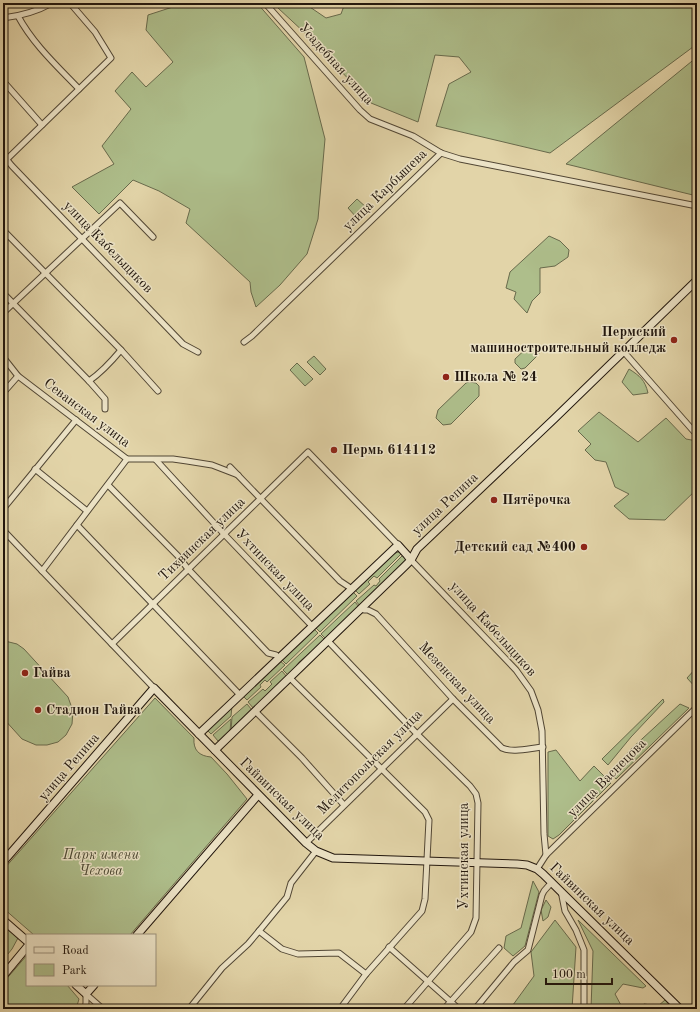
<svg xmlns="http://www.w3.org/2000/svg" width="700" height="1012" viewBox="0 0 700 1012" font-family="'Old Standard TT',serif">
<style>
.green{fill:#aebe8b;stroke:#686a4c}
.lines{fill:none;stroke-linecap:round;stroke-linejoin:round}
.street-casing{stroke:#514634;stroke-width:7}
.secondary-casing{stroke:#21160d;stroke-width:9}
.street{stroke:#ece3c6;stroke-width:5}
.secondary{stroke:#ece3c6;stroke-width:7}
.poi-dot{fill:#8f2418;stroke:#ece3c6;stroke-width:1.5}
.labels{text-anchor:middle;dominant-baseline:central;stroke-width:3;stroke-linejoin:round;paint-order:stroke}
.street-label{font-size:14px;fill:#21160d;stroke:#ece3c6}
.poi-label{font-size:14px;font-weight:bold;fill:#21160d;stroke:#ece3c6;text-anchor:start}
.park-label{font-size:14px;font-style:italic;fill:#4b4833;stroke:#ece3c6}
</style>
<rect width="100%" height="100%" fill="#e2d4a8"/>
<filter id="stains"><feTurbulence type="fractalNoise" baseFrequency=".005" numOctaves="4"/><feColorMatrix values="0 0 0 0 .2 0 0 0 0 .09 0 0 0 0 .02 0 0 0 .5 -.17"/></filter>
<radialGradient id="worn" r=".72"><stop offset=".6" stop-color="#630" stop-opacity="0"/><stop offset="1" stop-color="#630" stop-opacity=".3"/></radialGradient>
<g class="green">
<path d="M185 3 204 6 203 3H257L304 57 325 139 318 219 307 254 280 285 256 307 251 292 250 282 186 223 190 209 159 191 133 180 99 214 72 187 114 164 102 146 131 109 115 91 132 72 146 87 173 62 146 30 148 15Z"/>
<path d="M275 3H304L326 18 341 14 345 3H697V44L550 153 436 126 449 84 471 72 459 57 435 55 418 122 371 103 306 34 278 8Z"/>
<path d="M697 57V196L566 164Z"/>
<path d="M357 199 367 208 357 218 348 208Z"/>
<path d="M549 236 560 241 569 250 568 257 555 266 540 268V293L532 301 527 313 514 299 516 292 506 288 510 272Z"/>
<path d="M530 345H534L539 351V354L525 368 521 369 515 363V359Z"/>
<path d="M314 356 326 369 320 375 307 362Z"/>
<path d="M297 363 313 379 305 386 290 370Z"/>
<path d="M629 369C640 376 645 380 648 393L633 395 622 382Z"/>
<path d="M469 382 476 383 479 386V396L451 424 443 425 436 418 438 410 466 383Z"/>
<path d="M599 412 638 442 666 418 686 439 697 441V489L665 520 629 519 614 506 629 494 615 487 606 462 595 460 585 450 591 444 578 431Z"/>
<path d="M399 552 402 553 377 578 374 576 368 582 370 584 359 594 355 590 395 553Z"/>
<path d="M403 555 406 559 405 562 360 606 356 601 374 585 376 586 380 581 379 579Z"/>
<path d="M353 592 357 596 320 632 315 627Z"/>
<path d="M355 602 359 607 326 639 321 634Z"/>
<path d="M314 629 318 633 286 664 282 660Z"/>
<path d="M320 635 325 640 299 662 289 676 283 670Z"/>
<path d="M5 641 17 644 24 649 68 697 73 711 72 724 66 735 58 742 47 745H36L22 739 3 718V642Z"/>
<path d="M280 661 285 665 267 682 265 680 260 685 261 687 247 700 243 696Z"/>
<path d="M697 667V689L687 678Z"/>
<path d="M282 671 287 677 254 709 248 702 263 689 265 691 272 684 270 682Z"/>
<path d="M155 698 194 738C193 750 199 756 211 757L227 774 247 799 130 935H34L3 908V870Z"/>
<path d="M663 699 664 702 631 737 608 765 602 759Z"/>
<path d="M247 704 252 710 231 731 232 717Z"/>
<path d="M680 704 689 708 616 779 611 774 630 750Z"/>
<path d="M232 706 231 716 211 734 207 730Z"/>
<path d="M231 719 230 732 219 741H218L213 735Z"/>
<path d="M556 750 580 781 594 766 611 783 559 835 553 839 548 836V752Z"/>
<path d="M533 881 539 892 525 946 513 956 504 948 506 936 521 928Z"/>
<path d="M546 900 551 907 548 917 543 921 541 910Z"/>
<path d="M555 920 576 947 572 1009H510L534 976 531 952Z"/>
<path d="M578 920 646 986 643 988 623 984 615 994 623 1009H591L593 951Z"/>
<path d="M3 925 18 938 12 949 3 960Z"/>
<path d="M27 955V985H67L79 999 76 1009H3V983Z"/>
<path d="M665 1000 673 1009H638L644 1004 658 1006Z"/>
</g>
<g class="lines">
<defs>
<g id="street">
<path d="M265 3 360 110 370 119 413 136 441 153 460 159 697 206"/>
<path d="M18 16C33 44 57 66 79 89"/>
<path d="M3 18C21 16 36 12 52 3"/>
<path d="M3 81 42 125"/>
<path d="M3 155 12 166 183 344 198 352"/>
<path d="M3 163 111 58 95 32 70 3"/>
<path d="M3 230 121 350 158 391"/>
<path d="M3 293 89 381 105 399V409"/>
<path d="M3 313 120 203 153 237"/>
<path d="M244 342 252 336 441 153"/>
<path d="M624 352 697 435"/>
<path d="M3 357 18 376 127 459H173L187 461 212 465 238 475"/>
<path d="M89 381C102 372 111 362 121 350"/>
<path d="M3 393 18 376"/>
<path d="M156 460 224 534 312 626"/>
<path d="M230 467 340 581 349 587"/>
<path d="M35 469 87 511"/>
<path d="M108 485 178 556 188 569 268 653 276 655"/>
<path d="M3 509 76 420"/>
<path d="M77 525 240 695"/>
<path d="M3 530 154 688"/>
<path d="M411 560 516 670 531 691 538 710 542 731 544 834 546 855"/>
<path d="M42 571 127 459"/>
<path d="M364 610H368L376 614 453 699 502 748C513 753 530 748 543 747"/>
<path d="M328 641 417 734 470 786 476 794 478 803 476 918 471 932 404 1009"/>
<path d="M112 644 308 452 398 545"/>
<path d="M292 680 425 812 429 820 425 899 422 911 366 974 340 1009"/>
<path d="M255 711 302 758 344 805"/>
<path d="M306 843 453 699"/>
<path d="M537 869 546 855 697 707"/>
<path d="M561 891 565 911 576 930 584 950V1009"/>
<path d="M259 931 287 897 291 883 316 851"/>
<path d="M389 947 459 1009"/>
<path d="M86 994 103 1009"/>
<path d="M85 1009 86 1003V994"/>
<path d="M189 1009 222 968 248 944 259 931 282 949 298 954 339 953 366 974"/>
<path d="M444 1009 499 948"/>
<path d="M475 1009 514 962 528 950 542 895 544 891 552 882"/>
</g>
<g id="secondary">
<path d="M199 734 398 545 407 555 411 560"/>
<path d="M215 750 404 567 411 560 417 549 554 419 697 280"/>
<path d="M3 862 154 688 306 843 316 851 333 858 517 864 527 865 537 869 543 874 680 1009"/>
<path d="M3 920 27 941"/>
<path d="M137 935 258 795"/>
<path d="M3 976 27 947"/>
<path d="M76 985 86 994 94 985"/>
</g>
</defs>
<use href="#street" class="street-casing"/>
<use href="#secondary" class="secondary-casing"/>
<use href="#street" class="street"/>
<use href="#secondary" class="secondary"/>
</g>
<g class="poi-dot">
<circle cx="674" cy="340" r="4"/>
<circle cx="446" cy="377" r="4"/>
<circle cx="334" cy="450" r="4"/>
<circle cx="494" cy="500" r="4"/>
<circle cx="584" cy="547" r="4"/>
<circle cx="25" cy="673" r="4"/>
<circle cx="38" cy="710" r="4"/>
</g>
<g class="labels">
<g class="street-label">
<text transform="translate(336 64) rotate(48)">Усадебная улица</text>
<text transform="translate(385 190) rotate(-44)">улица Карбышева</text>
<text transform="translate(108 247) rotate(46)">улица Кабельщиков</text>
<text transform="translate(87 413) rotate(37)">Севанская улица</text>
<text transform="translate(445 504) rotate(-43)">улица Репина</text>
<text transform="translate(202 539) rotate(-44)">Тихвинская улица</text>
<text transform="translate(275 570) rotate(46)">Ухтинская улица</text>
<text transform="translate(493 629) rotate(48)">улица Кабельщиков</text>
<text transform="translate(457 683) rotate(47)">Мезенская улица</text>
<text transform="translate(370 762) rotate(-45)">Мелитопольская улица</text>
<text transform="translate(69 767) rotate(-49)">улица Репина</text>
<text transform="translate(607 778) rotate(-45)">улица Васнецова</text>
<text transform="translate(282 799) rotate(44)">Гайвинская улица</text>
<text transform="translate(464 856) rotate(-90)">Ухтинская улица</text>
<text transform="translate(592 904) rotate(44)">Гайвинская улица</text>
</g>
<g class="poi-label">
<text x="666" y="332" text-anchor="end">Пермский<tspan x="666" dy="16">машиностроительный колледж</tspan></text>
<text x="454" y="377">Школа № 24</text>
<text x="342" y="450">Пермь 614112</text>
<text x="502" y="500">Пятёрочка</text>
<text x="576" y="547" text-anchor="end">Детский сад №400</text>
<text x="33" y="673">Гайва</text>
<text x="46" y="710">Стадион Гайва</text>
</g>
<g class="park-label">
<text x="101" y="855">Парк имени<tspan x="101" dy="16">Чехова</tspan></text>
</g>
</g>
<rect width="700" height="1012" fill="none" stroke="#e2d4a8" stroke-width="16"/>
<rect x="4" y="4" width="692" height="1004" fill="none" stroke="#21160d" stroke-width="2"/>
<rect x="8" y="8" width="684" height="996" fill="none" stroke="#21160d"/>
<rect x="26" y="934" width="130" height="52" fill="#ece3c6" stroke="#9b917c"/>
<rect x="34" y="947" width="20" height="6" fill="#ece3c6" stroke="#9b917c"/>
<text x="62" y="954" font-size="12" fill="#21160d">Road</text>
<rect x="34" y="964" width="20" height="12" fill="#aebe8b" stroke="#9b917c"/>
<text x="62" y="974" font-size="12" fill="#21160d">Park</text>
<path d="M546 978v6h66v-6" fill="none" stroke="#21160d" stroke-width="2"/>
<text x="552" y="978" font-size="12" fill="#21160d" stroke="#ece3c6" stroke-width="3" paint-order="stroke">100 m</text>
<rect width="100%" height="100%" filter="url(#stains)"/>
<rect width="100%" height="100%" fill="url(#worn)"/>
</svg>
